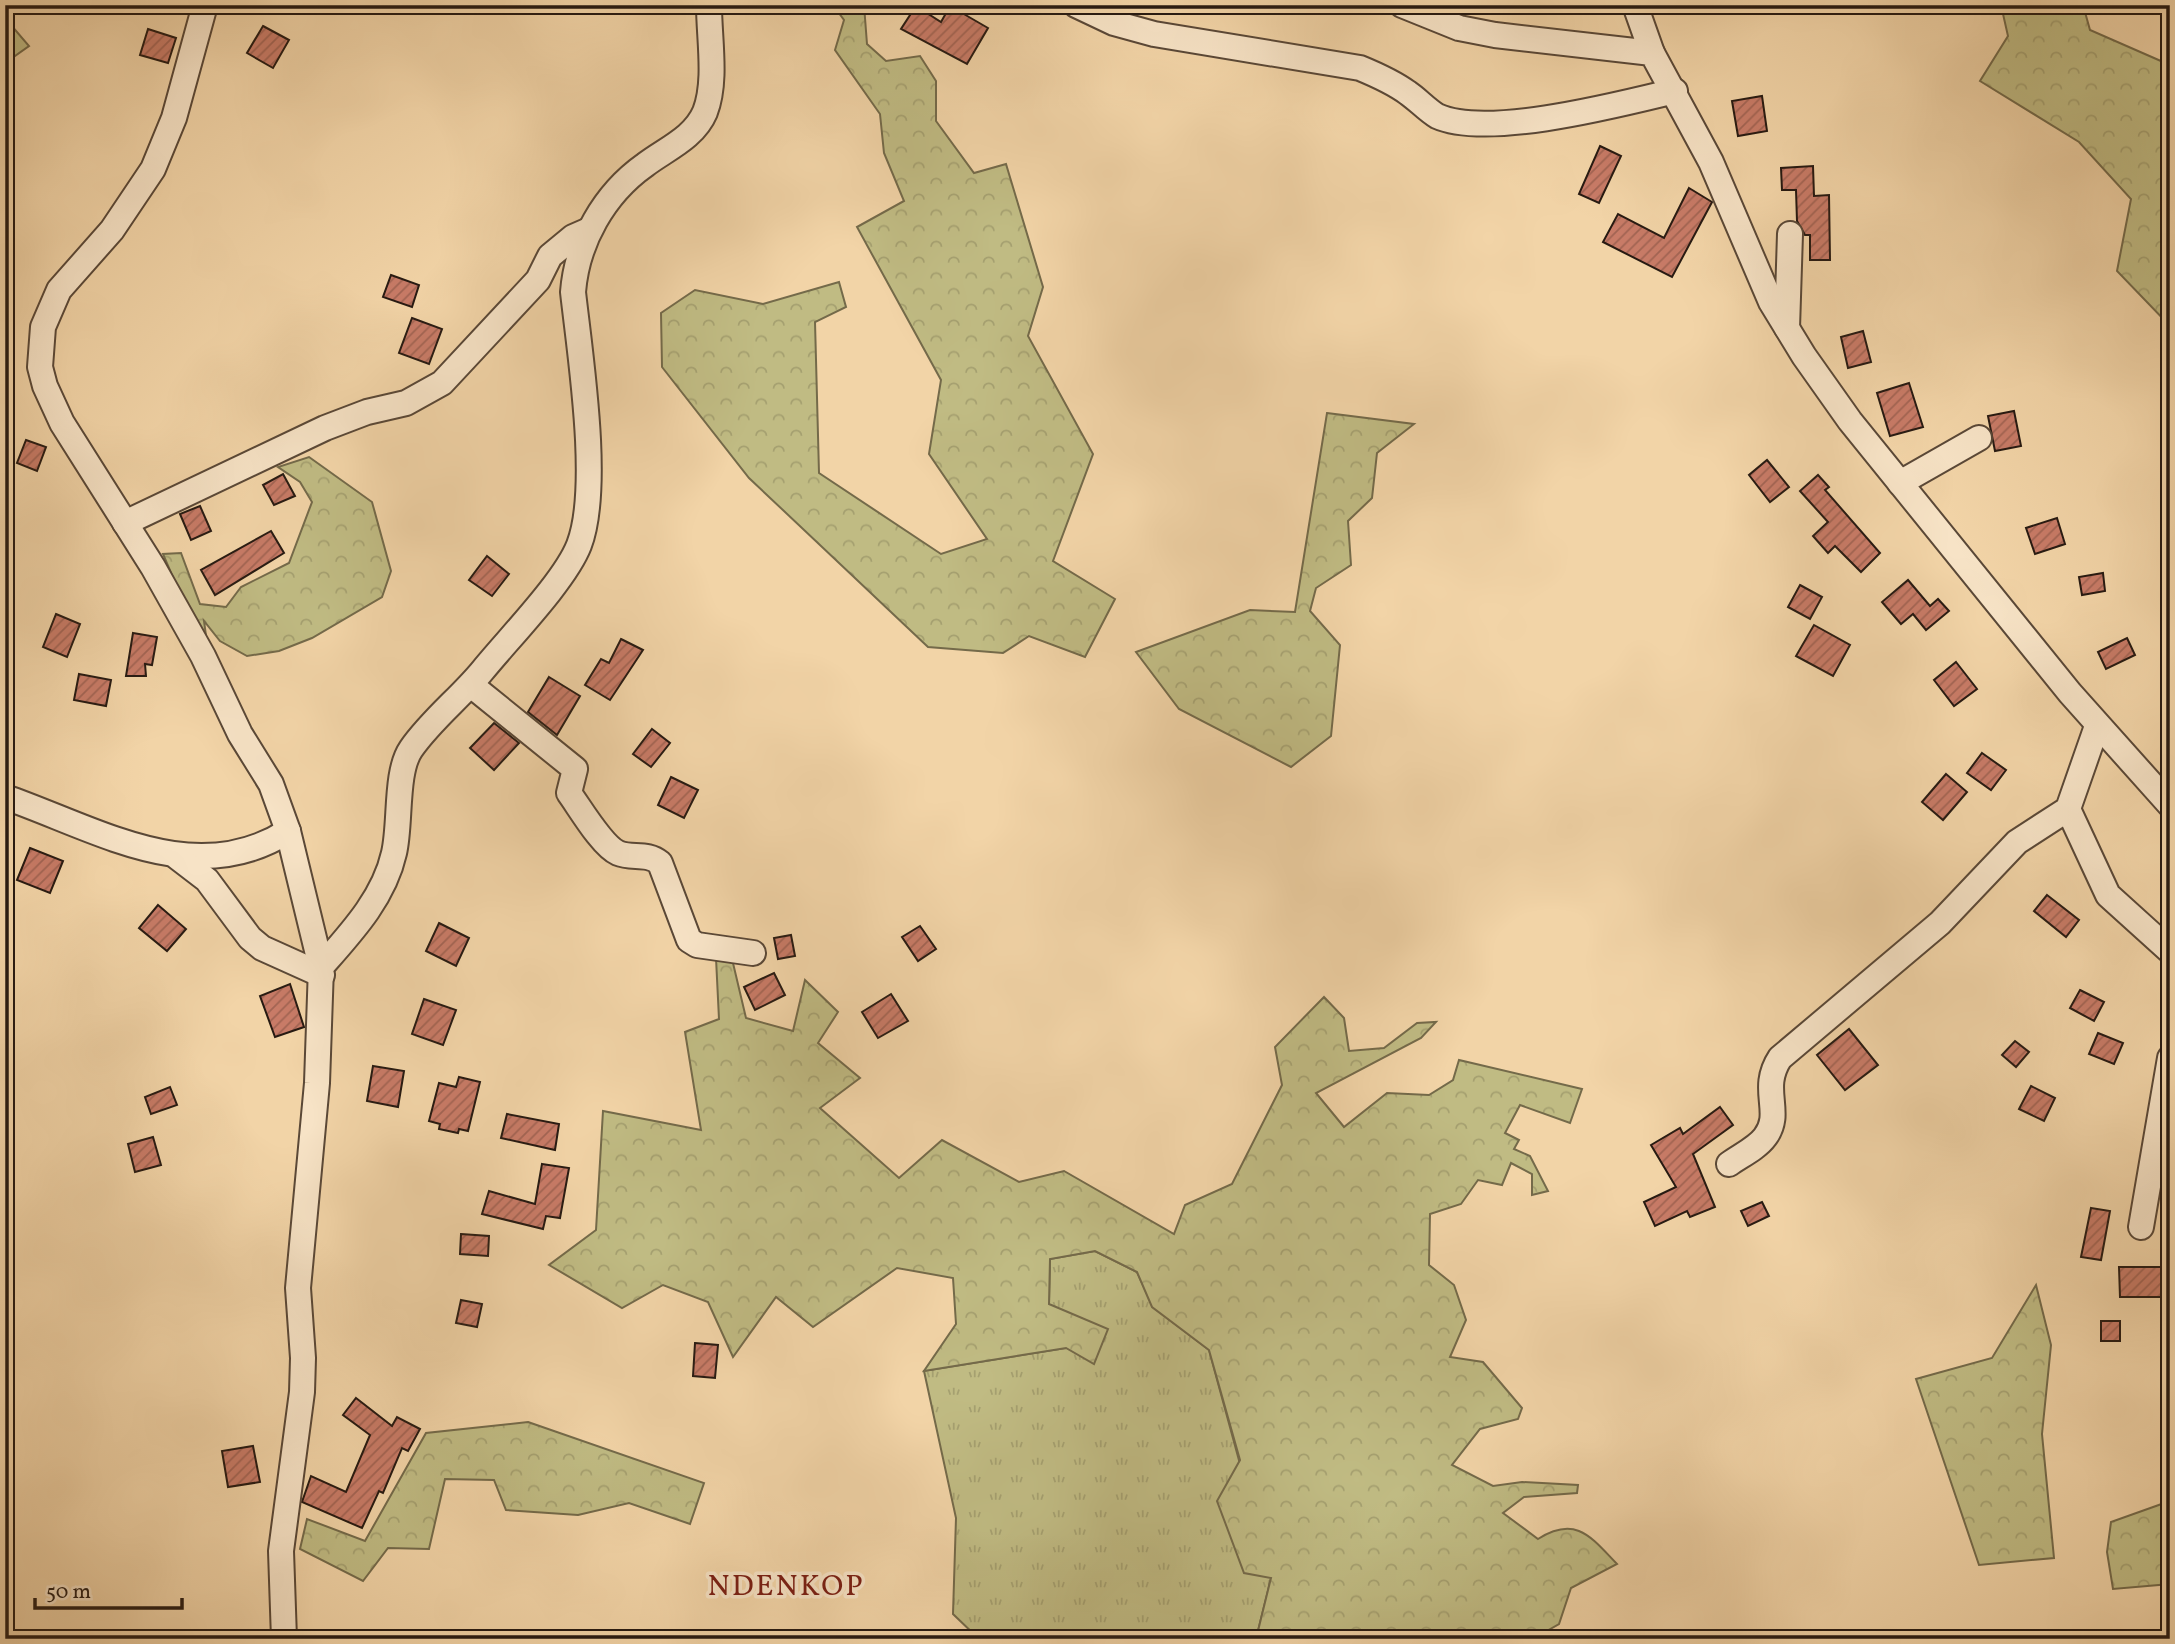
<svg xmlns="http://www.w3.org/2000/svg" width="2175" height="1644" viewBox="0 0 2175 1644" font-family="Vollkorn,serif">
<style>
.grass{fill:url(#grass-tufts);stroke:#746a4a;stroke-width:2}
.forest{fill:url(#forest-crowns);stroke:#746a4a;stroke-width:2}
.building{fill:url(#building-hatch);stroke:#271a12;stroke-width:2}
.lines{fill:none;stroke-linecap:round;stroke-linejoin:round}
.minor-casing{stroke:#5a4837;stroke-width:28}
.minor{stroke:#f7e3c6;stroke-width:24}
.labels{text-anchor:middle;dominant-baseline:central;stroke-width:7;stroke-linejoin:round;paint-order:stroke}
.quarter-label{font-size:30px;letter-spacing:2px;fill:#7a1f14;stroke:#f7e3c6}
</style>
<defs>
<pattern id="grass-tufts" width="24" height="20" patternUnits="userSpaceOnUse" patternTransform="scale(1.75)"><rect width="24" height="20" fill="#c0bb83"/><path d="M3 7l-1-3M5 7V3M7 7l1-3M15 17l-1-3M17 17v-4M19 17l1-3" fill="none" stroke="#a5a070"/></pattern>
<pattern id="forest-crowns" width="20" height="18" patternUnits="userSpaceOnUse" patternTransform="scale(1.75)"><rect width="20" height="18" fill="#c0bb83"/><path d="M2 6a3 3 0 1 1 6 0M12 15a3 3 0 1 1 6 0" fill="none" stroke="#a5a070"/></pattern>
<pattern id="building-hatch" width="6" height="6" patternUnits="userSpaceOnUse" patternTransform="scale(1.75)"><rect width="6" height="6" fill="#c87b67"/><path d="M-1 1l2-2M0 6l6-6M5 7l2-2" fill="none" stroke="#a26453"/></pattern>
</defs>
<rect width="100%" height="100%" fill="#f2d4a7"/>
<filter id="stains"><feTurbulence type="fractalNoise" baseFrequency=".00286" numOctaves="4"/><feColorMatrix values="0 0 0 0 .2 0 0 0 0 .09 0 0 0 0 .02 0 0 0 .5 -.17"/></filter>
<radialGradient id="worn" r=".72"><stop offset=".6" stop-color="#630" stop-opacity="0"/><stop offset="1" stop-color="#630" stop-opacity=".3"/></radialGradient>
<path class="grass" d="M1095 1251 1137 1272 1153 1307 1209 1350 1271 1578 1256 1639H979L953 1614 956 1518 924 1371 1066 1348 1049 1304 1050 1259Z"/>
<g class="forest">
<path d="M833 5H864L867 44 886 61 920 56 936 81V121L974 173 1006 164 1043 287 1028 336 1093 454 1053 561 1115 599 1085 657 1029 636 1003 653 928 647 749 478 662 367 661 313 695 290 763 304 839 282 846 307 815 322 819 473 941 554 987 539 929 454 941 380 857 227 904 201 884 153 880 114 835 50 844 20Z"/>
<path d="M2001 5H2083L2090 30 2170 65V326L2117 271 2131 199 2079 142 1980 81 2008 36Z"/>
<path d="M5 18 29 46 5 63Z"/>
<path d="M1327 413 1414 424 1377 453 1372 498 1348 521 1351 565 1316 588 1310 611 1340 645 1331 736 1291 767 1179 709 1136 652 1250 610 1295 612Z"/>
<path d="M309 457 372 502 391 571 382 597 312 638 279 651 247 656 220 641 204 621 207 643 195 629 163 554 181 553 200 604 226 607 241 587 289 563 312 502 300 482 278 467Z"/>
<path d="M716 958 733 963 746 1018 793 1031 805 980 838 1012 818 1043 860 1078 820 1108 899 1178 942 1140 1019 1182 1064 1171 1174 1234 1185 1205 1232 1184 1282 1085 1275 1047 1324 997 1344 1018 1349 1051 1384 1048 1417 1023 1436 1022 1421 1038 1316 1093 1344 1127 1387 1093 1429 1095 1453 1080 1459 1060 1582 1089 1570 1123 1520 1105 1505 1133 1519 1140 1514 1149 1530 1156 1548 1191 1532 1195V1174L1511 1163 1502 1185 1478 1180 1461 1204 1430 1214 1429 1265 1454 1285 1466 1320 1450 1357 1483 1362 1522 1408 1518 1419 1480 1429 1452 1465 1493 1486 1522 1482 1578 1485 1577 1493 1524 1497 1503 1513 1538 1539C1576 1515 1591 1537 1617 1564L1571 1588 1559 1624 1545 1632V1639H1256L1271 1578 1244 1573 1217 1501 1240 1460 1209 1350 1152 1307 1137 1272 1095 1251 1050 1259 1049 1304 1108 1329 1094 1364 1066 1348 924 1371 956 1324 953 1278 897 1268 813 1327 776 1297 733 1357 708 1302 663 1285 622 1308 549 1265 596 1230 603 1111 701 1130 685 1032 719 1019Z"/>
<path d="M2036 1285 2051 1345 2042 1434 2054 1558 1979 1565 1916 1379 1992 1358Z"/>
<path d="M528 1422 704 1483 690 1524 629 1503 578 1515 506 1510 494 1480 445 1479 429 1549 388 1548 363 1581 300 1549 307 1519 365 1541 426 1433Z"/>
<path d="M2170 1501V1584L2113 1589 2107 1552 2111 1522Z"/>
</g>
<g class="building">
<path d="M916 6 941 22 950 6 988 28 967 64 901 29Z"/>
<path d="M263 26 289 40 273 68 247 53Z"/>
<path d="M148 29 176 38 168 63 140 55Z"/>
<path d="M1762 96 1767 131 1738 136 1732 101Z"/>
<path d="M1600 146 1621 156 1599 203 1579 194Z"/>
<path d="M1813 166 1814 196 1829 195 1830 260H1810V235H1805L1797 221 1796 190H1782L1781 168Z"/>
<path d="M1689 188 1712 202 1672 277 1603 242 1618 214 1664 238Z"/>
<path d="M391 275 419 285 412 307 383 297Z"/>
<path d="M412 318 442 329 429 364 399 353Z"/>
<path d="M1863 331 1871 362 1848 368 1841 337Z"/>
<path d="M1909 383 1923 427 1890 436 1877 393Z"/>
<path d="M2014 411 2021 446 1995 451 1988 416Z"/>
<path d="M26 440 46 447 37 471 17 463Z"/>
<path d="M1767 460 1789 487 1770 502 1749 475Z"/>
<path d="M283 474 295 496 274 505 263 485Z"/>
<path d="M1818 475 1829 487 1825 490 1880 553 1861 572 1835 546 1828 553 1813 536 1828 522 1800 491Z"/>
<path d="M200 506 211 531 191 540 180 514Z"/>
<path d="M2057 518 2065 544 2035 554 2026 528Z"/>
<path d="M271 531 284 553 215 595 201 570Z"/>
<path d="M487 556 509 574 492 596 469 580Z"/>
<path d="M2103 573 2105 591 2082 595 2079 577Z"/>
<path d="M1908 580 1930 606 1938 599 1949 611 1926 630 1913 614 1901 624 1882 602Z"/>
<path d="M1800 585 1822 597 1810 619 1788 607Z"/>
<path d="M56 614 80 624 67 657 43 647Z"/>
<path d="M1814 625 1850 645 1833 676 1796 656Z"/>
<path d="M133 633 157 637 152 665 145 664 146 676H126Z"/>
<path d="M2127 638 2135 655 2106 669 2098 652Z"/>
<path d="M621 639 643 650 610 700 585 685 601 659 609 663Z"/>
<path d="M1956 662 1977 689 1954 706 1934 680Z"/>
<path d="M79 674 111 680 106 706 74 700Z"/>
<path d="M549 677 580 696 557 735 528 712Z"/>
<path d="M494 723 519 743 494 770 470 748Z"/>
<path d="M652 729 670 743 651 767 633 754Z"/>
<path d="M1982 753 2006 770 1991 790 1967 773Z"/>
<path d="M1946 774 1967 792 1943 820 1922 802Z"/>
<path d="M671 777 698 790 684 818 658 805Z"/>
<path d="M30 848 63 861 50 893 17 880Z"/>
<path d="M2047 895 2079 920 2066 937 2034 911Z"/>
<path d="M158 905 186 929 167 951 139 928Z"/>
<path d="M439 923 469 938 456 966 426 951Z"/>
<path d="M920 926 936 949 918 961 902 937Z"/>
<path d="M791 935 795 956 778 959 774 938Z"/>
<path d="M774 973 785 995 755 1010 744 987Z"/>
<path d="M290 984 304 1027 275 1037 260 996Z"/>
<path d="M2080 990 2104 1002 2094 1021 2070 1008Z"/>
<path d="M891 994 908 1021 878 1038 862 1012Z"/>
<path d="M424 999 456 1010 443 1045 412 1034Z"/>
<path d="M1849 1029 1878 1065 1845 1090 1817 1055Z"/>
<path d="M2098 1033 2123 1043 2114 1064 2089 1054Z"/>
<path d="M2015 1041 2029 1052 2016 1067 2002 1055Z"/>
<path d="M373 1066 404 1071 398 1107 367 1101Z"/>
<path d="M459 1077 480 1082 468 1131 459 1129 458 1133 439 1129 440 1124 429 1121 439 1083 456 1087Z"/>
<path d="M2031 1086 2055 1098 2044 1121 2019 1109Z"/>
<path d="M170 1087 177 1105 151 1114 145 1097Z"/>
<path d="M1720 1107 1733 1125 1693 1154 1715 1207 1690 1217 1687 1211 1655 1226 1644 1202 1676 1187 1651 1145 1680 1128 1683 1134Z"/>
<path d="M507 1114 559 1124 555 1150 501 1138Z"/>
<path d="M153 1137 161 1165 135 1172 128 1144Z"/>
<path d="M542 1164 569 1168 560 1218 546 1216 543 1229 482 1214 489 1191 535 1204Z"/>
<path d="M1762 1202 1769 1216 1748 1226 1741 1211Z"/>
<path d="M2091 1208 2110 1211 2101 1260 2081 1257Z"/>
<path d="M461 1234 489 1236 488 1256 460 1254Z"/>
<path d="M2119 1267H2163V1297H2120Z"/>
<path d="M461 1300 482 1304 477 1327 456 1323Z"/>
<rect x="2101" y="1321" width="19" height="20"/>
<path d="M695 1343 718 1345 715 1378 693 1376Z"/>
<path d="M356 1398 392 1426 397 1417 420 1429 408 1451 402 1448 383 1493 379 1491 362 1528 302 1502 311 1476 346 1492 370 1435 343 1415Z"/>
<path d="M253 1446 260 1482 228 1487 222 1451Z"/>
</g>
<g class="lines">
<defs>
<g id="minor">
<path d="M205 5 174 118 153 169 112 230 59 290 43 327 40 367 45 386 62 423 153 567 203 656 240 734 271 784 288 831 321 967 317 1083 298 1288 303 1358 302 1392 281 1551 284 1639"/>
<path d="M1076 5 1114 23 1154 34 1360 68C1377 75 1393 82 1408 93 1417 99 1427 110 1437 116 1487 139 1621 104 1675 91"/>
<path d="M1402 5 1459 28 1495 35 1652 53 1711 162 1771 302 1804 356 1850 421 2070 693 2170 805"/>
<path d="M1635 5 1652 53"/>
<path d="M1787 328 1790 234"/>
<path d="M1900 483 1979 438"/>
<path d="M125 523 325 428 367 412 406 403 442 383 538 280 550 256 573 237 589 230"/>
<path d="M471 685 575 769 569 793C580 808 602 846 618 853 632 859 647 852 660 863L689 940 697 945 753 953"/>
<path d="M5 797C97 829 195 891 288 831"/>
<path d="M2068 809 2108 895 2170 951"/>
<path d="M177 857 207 880 250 938 262 948 322 975"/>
<path d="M321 967C351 933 384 898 394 853 401 824 395 772 411 749 431 720 461 697 483 670 509 638 565 581 579 545 601 488 580 355 573 292 577 242 604 194 645 165 666 149 694 138 705 112 717 81 709 39 709 5"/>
<path d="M1729 1164C1740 1156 1757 1148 1765 1137 1784 1112 1759 1090 1780 1058L1940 923 2017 842 2068 809 2097 726"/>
<path d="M2141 1227 2170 1058"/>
</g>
</defs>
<use href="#minor" class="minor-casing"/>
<use href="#minor" class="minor"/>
</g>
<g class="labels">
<g class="quarter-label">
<text x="786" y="1587">NDENKOP</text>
</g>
</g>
<rect width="2175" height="1644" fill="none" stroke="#f2d4a7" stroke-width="28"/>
<rect x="7" y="7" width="2161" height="1630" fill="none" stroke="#271a12" stroke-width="3.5"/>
<rect x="14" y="14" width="2147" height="1616" fill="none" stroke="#271a12" stroke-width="2"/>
<path d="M35 1598v10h147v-10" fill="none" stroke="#271a12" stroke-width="3.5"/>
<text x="46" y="1598" font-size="21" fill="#271a12" stroke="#f7e3c6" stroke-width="5" paint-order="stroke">50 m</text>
<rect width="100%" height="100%" filter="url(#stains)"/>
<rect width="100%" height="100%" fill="url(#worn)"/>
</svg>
